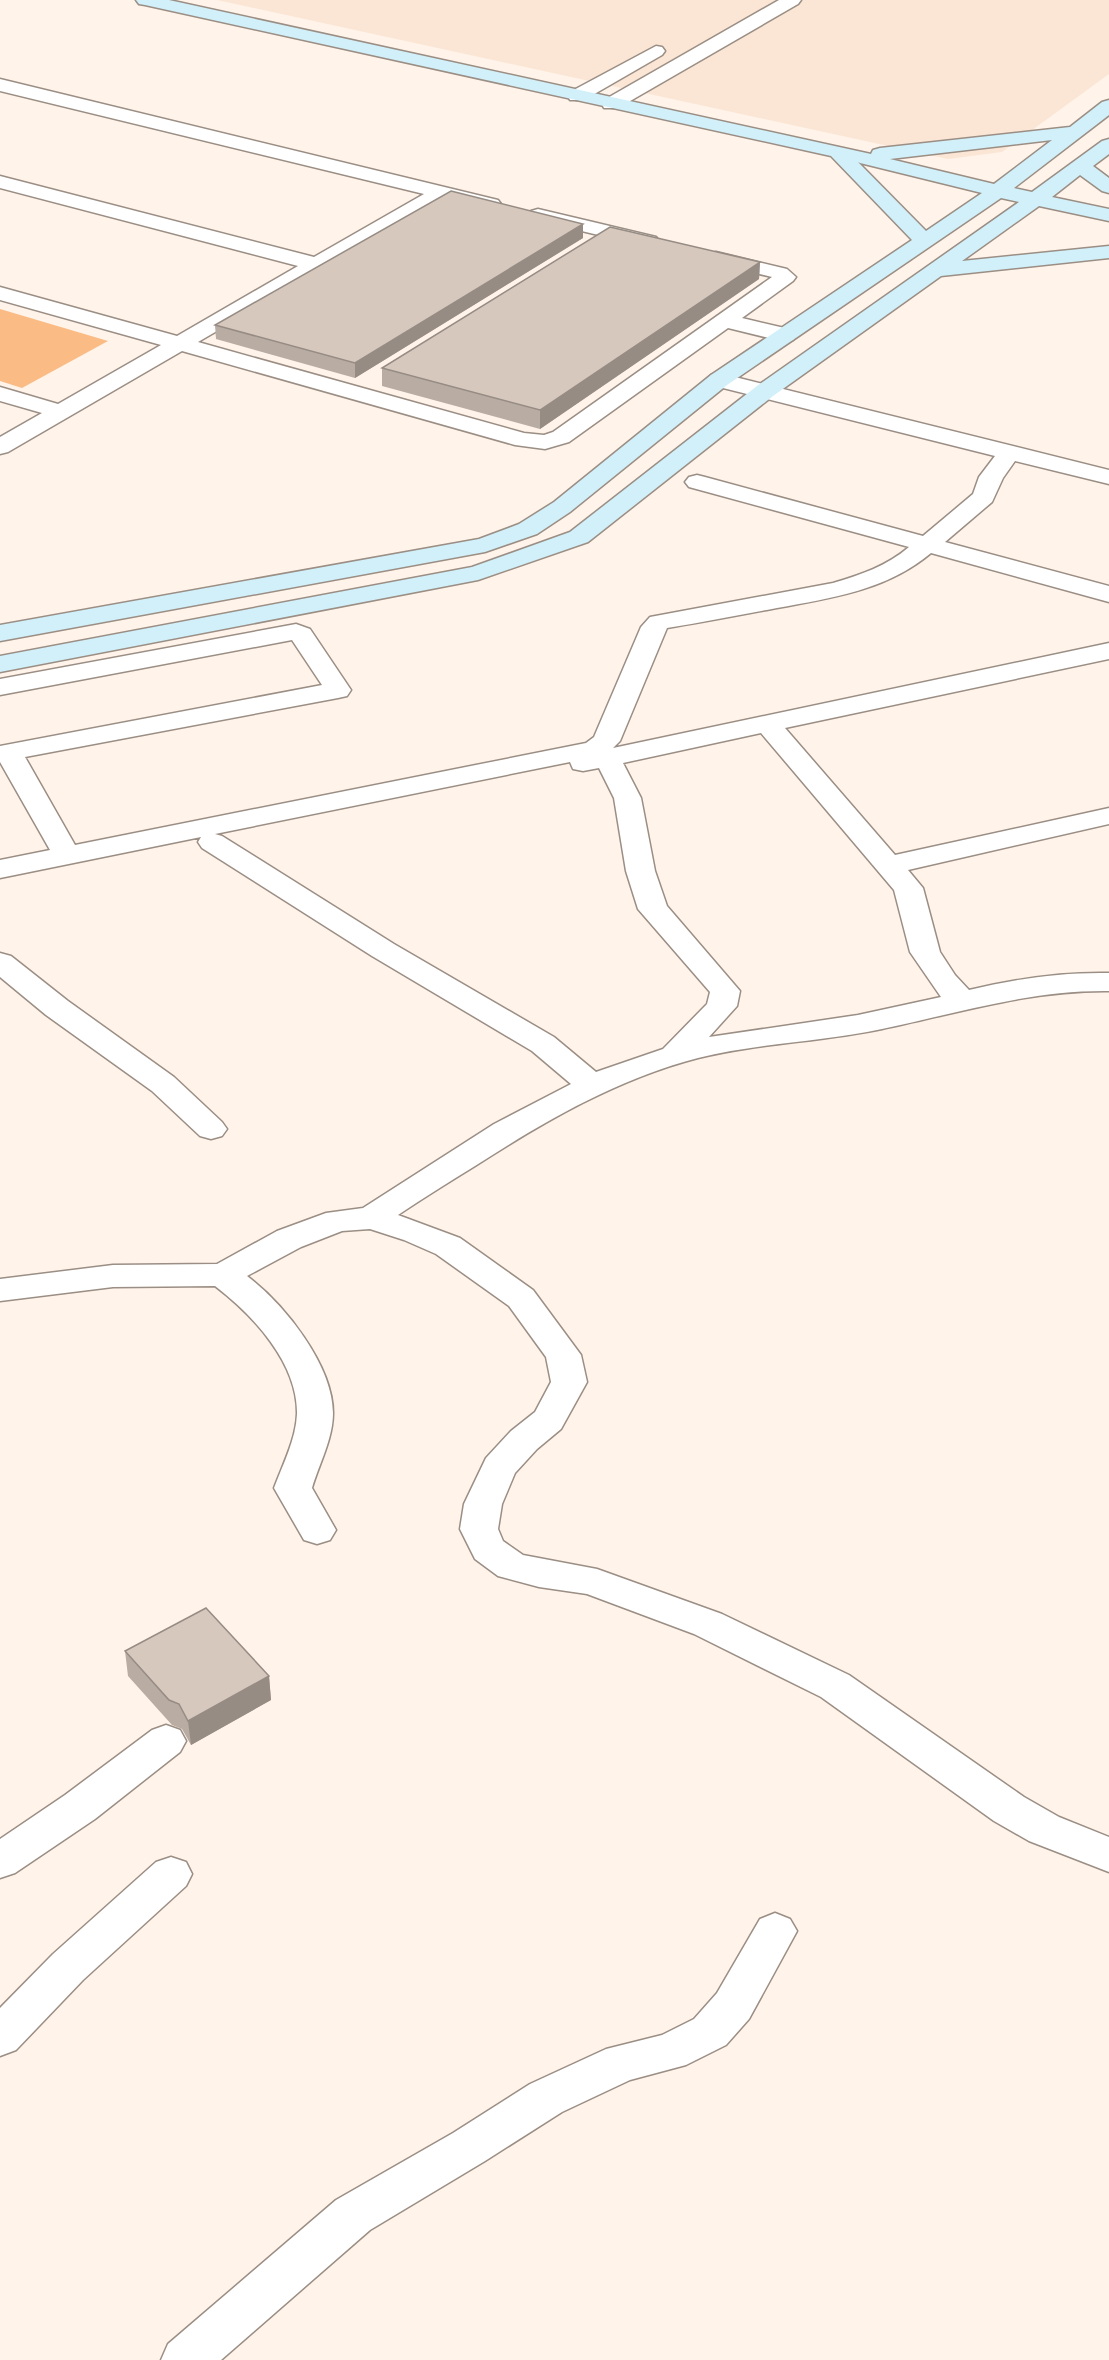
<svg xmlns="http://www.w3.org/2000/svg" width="1109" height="2360" viewBox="0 0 1109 2360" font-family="Manrope,sans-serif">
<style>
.built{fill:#fbe6d5}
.green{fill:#fabc84}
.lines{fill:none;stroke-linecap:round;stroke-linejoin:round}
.minor-casing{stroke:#9b8e84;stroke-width:3}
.tertiary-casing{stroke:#9b8e84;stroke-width:3}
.secondary-casing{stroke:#9b8e84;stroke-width:3}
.minor{fill:#fff;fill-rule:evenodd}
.tertiary{fill:#fff;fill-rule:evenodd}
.secondary{fill:#d1f0fa;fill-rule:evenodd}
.wall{fill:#b8aca3}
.shaded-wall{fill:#968c84}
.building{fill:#d6c8bd;stroke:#968c84;stroke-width:1.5}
</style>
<rect width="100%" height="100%" fill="#fff3ea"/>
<path class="built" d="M217 0H1109V74L1002 152 948 159Z"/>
<path class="green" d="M0 309 108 341 22 388 0 381Z"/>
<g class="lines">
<defs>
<g id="minor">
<path d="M0 79 498 200 501 204 498 208 491 210 444 199 198 342 524 433 544 435 553 432 772 277 709 262 706 258 709 254 716 252 787 269 796 277 793 281 742 318 793 330 796 335 793 340 785 342 728 328 569 442 545 449 515 445 182 351 8 452 0 454V437L42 413 0 401V387L58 404 161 345 0 300V287L177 336 298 266 0 188V176L314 257 424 194 0 91Z"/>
<path d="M538 209 656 237 659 241 656 245 649 247 531 219 528 215 531 211Z"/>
<path d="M719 373 1109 470V484L1015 461 1003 478 992 502 945 542 1109 586V602L931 553C887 590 832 598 777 608 740 615 704 622 667 628L620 741 613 748 1109 643V659L785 728 895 855 1109 808V824L908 870 923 888 940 952 955 975 969 990C1015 979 1061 972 1109 973V991C1030 990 958 1013 882 1029 821 1042 758 1043 698 1058 617 1079 545 1121 475 1166 449 1182 423 1198 398 1215L460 1238 533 1290 581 1355 587 1382 561 1429 537 1449 515 1473 502 1504 498 1529 503 1541 523 1555 597 1569 722 1614 849 1675 1024 1797 1059 1817 1109 1837V1872L1029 1841 994 1821 821 1697 694 1634 587 1594 539 1587 498 1576 475 1559 460 1529 464 1504 486 1458 511 1431 535 1412 551 1382 546 1357 509 1306 436 1254 404 1240 370 1229 342 1231 301 1247 247 1276C284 1304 333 1365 333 1413 333 1439 319 1464 312 1488L336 1530 330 1540 317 1544 304 1540 274 1488C283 1464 296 1439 297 1414 298 1363 253 1315 215 1286L113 1287 0 1301V1279L113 1265 217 1264 277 1231 326 1213 363 1208 494 1124 571 1084 532 1051 372 956 202 848 198 842 201 837 0 878V860L50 850 0 762V746L322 685 292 640 0 695V679L296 624 310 629 351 690 347 696 338 698 25 757 75 845 586 743 594 737 641 627 650 617 833 583C860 575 887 566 909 547L689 487 685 482 689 477 697 475 705 477 923 536 973 494 979 477 995 456 711 385 708 380 711 375ZM761 733 894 890 910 952 941 997 858 1015 709 1037 737 1006 740 991 667 906 655 871 641 798 623 763ZM570 762 573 769 583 771 599 768 614 798 626 871 638 909 710 992 707 1004 663 1049 596 1072 554 1037 394 944 222 836 215 834Z"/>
<path d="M0 953 11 956 68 1001 174 1077 222 1122 227 1129 222 1136 211 1139 200 1136 152 1091 46 1015 0 977Z"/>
<path d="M166 1725 180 1730 186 1741 180 1752 95 1819 15 1873 0 1878V1839L65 1795 152 1730Z"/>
<path d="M171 1857 186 1862 192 1874 186 1886 83 1980 16 2050 0 2056V2008L53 1954 156 1862Z"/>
<path d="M775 1913 790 1919 797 1931 749 2019 726 2045 686 2065 630 2080 562 2112 485 2161 370 2230 221 2360H161L168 2344 336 2200 453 2133 530 2084 606 2049 662 2035 694 2019 717 1993 760 1919Z"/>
</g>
<g id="tertiary">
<path d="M779 0H801L798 4 618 108H604L602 104 604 100Z"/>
<path d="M656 46 662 47 665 51 662 55 584 100H570L568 96 570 92Z"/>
</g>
<path id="secondary" d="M136 0H169L871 154 873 150 880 148 1070 127 1102 102 1109 100V115L1014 188 1032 192 1102 141 1109 139V154L1093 166 1109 178V193L1102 191 1080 175 1052 197 1109 209V221L1039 206 962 261 1109 246V258L941 276 773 396 588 542 478 580 0 672V656L472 567 570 532 757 386 1019 202 1001 198 727 385 570 512 537 534 485 552 0 641V625L479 539 519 524 554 502 711 375 912 240 831 156 145 5 139 4ZM1052 140 994 184 890 159ZM858 162 860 163 982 193 926 231Z"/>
</defs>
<use href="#minor" class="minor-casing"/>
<use href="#tertiary" class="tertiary-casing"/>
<use href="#secondary" class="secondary-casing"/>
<use href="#minor" class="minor"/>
<use href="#tertiary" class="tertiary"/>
<use href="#secondary" class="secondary"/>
</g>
<g class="wall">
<path d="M583 224V238L355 378 216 339 215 325Z"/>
<path d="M760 262 759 279 540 429 382 386V368Z"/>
<path d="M125 1651 269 1676 271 1700 191 1745 182 1729 172 1725 128 1676Z"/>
</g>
<g class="shaded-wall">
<path d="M583 224V238L355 378V363Z"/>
<path d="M760 262 759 279 540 429V410Z"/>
<path d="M269 1676 271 1700 191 1745 188 1721Z"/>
</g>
<g class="building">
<path d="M451 191 583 224 355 363 215 325Z"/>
<path d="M610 227 760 262 540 410 382 368Z"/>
<path d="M206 1608 269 1676 188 1721 179 1704 169 1700 125 1651Z"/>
</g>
</svg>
